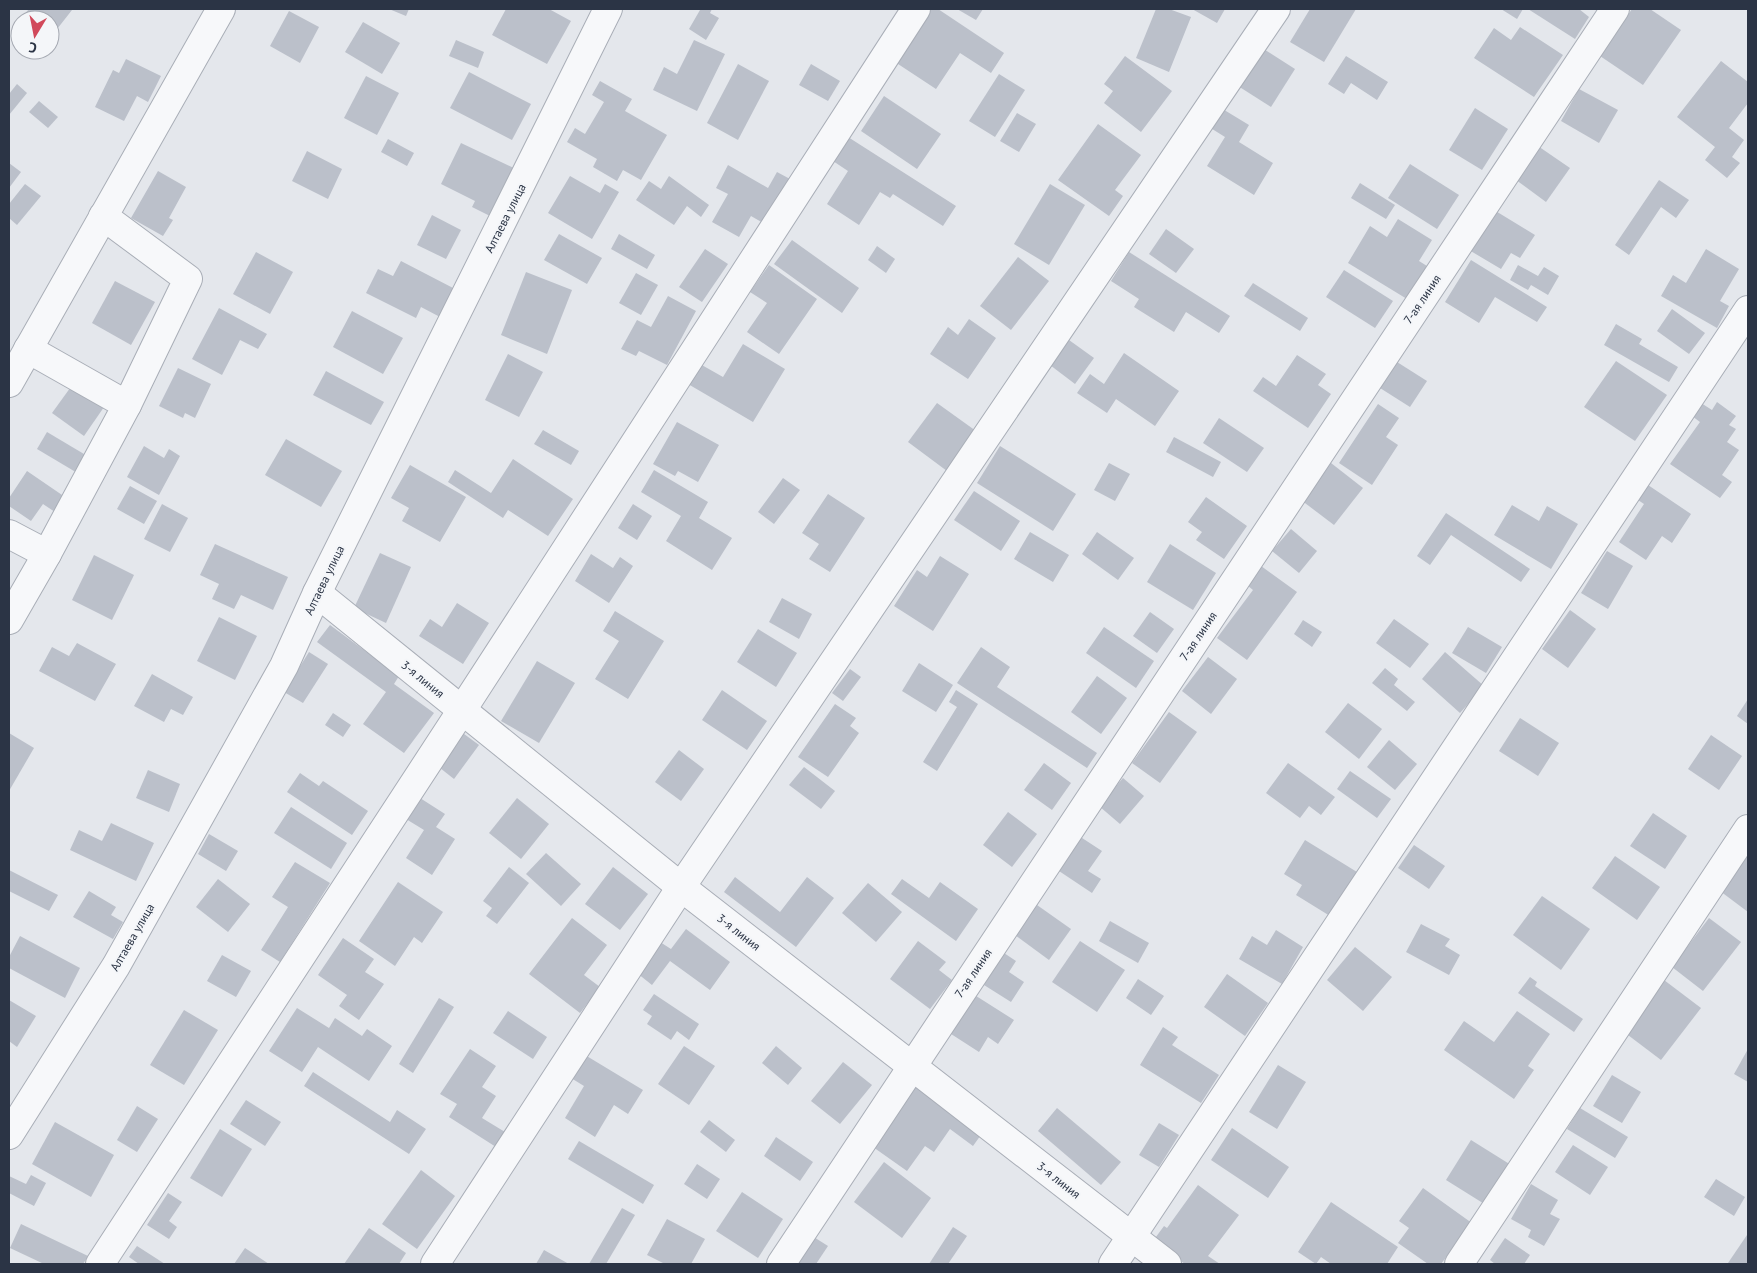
<svg xmlns="http://www.w3.org/2000/svg" width="1757" height="1273" viewBox="0 0 1757 1273" font-family="'PT Sans',sans-serif">
<style>
.building{fill:#bbc0ca}
.lines{fill:none;stroke-linecap:round;stroke-linejoin:round}
.minor-casing{stroke:#a9aeb7;stroke-width:30}
.minor{stroke:#f7f8fa;stroke-width:28}
.labels{text-anchor:middle;dominant-baseline:central;stroke-width:4;stroke-linejoin:round;paint-order:stroke}
.street-label{font-size:12px;fill:#2b3445;stroke:#f4f6f9}
</style>
<rect width="100%" height="100%" fill="#e4e7ec"/>
<g class="building">
<path d="M29 9H70L72 10 50 38V20H20V26L17 23Z"/>
<path d="M389 9H409L406 16Z"/>
<path d="M506 9H549L571 21 547 64 492 35Z"/>
<path d="M698 9H712L710 13 719 18 706 40 689 29 700 10Z"/>
<path d="M931 9H938L1004 53 991 73 960 53 936 89 895 62Z"/>
<path d="M957 9H983L976 20Z"/>
<path d="M1156 9H1169L1191 17 1169 72 1136 58Z"/>
<path d="M1192 9H1225L1217 23Z"/>
<path d="M1310 9H1356L1324 62 1290 42Z"/>
<path d="M1501 9H1523L1517 19Z"/>
<path d="M1528 9H1579L1589 17 1575 39Z"/>
<path d="M1632 9H1650L1681 30 1643 85 1600 56Z"/>
<path d="M289 11 319 27 300 63 270 46Z"/>
<path d="M363 22 400 43 382 74 345 52Z"/>
<path d="M1520 27 1563 55 1534 97 1474 58 1494 28 1511 40Z"/>
<path d="M456 40 484 52 478 68 449 56Z"/>
<path d="M694 40 725 54 697 111 653 90 664 67 677 74Z"/>
<path d="M1262 48 1295 69 1271 107 1238 86Z"/>
<path d="M1125 56 1172 91 1141 132 1104 103 1113 91 1104 84Z"/>
<path d="M1346 56 1388 82 1377 100 1351 83 1344 94 1328 84Z"/>
<path d="M126 59 161 76 148 102 137 96 124 121 95 107 113 70 119 73Z"/>
<path d="M1721 61 1748 82V103L1729 128 1744 140 1732 157 1740 163 1727 178 1705 160 1715 147 1677 117Z"/>
<path d="M738 64 769 81 738 140 707 123Z"/>
<path d="M811 64 840 81 828 101 799 85Z"/>
<path d="M469 72 531 104 512 140 450 108Z"/>
<path d="M999 74 1025 90 995 137 969 121Z"/>
<path d="M366 76 399 93 377 135 344 118Z"/>
<path d="M600 81 632 99 625 111 667 135 641 180 623 170 617 181 593 167 597 159 567 142 575 128 585 134 604 102 592 95Z"/>
<path d="M17 84 27 93 9 115V94Z"/>
<path d="M1579 89 1618 110 1599 143 1561 121Z"/>
<path d="M884 96 941 134 917 169 861 131Z"/>
<path d="M39 101 58 117 48 128 29 112Z"/>
<path d="M1221 108 1249 125 1239 142 1273 163 1254 195 1207 166 1225 137 1209 127Z"/>
<path d="M1475 108 1508 129 1482 170 1449 150Z"/>
<path d="M1017 113 1036 124 1019 152 1000 141Z"/>
<path d="M1098 124 1141 155 1115 190 1123 196 1109 216 1058 180Z"/>
<path d="M848 137 956 206 943 226 893 194 890 198 880 192 859 225 827 204 848 171 833 161Z"/>
<path d="M388 139 414 153 407 166 381 152Z"/>
<path d="M461 143 518 170 494 218 472 207 475 201 441 184Z"/>
<path d="M1535 144 1570 168 1546 202 1512 177Z"/>
<path d="M307 151 342 169 328 199 292 181Z"/>
<path d="M9 163 21 172 9 188Z"/>
<path d="M1410 164 1459 195 1437 229 1388 198Z"/>
<path d="M728 165 768 188 777 172 790 179 765 224 751 216 739 237 712 222 728 194 716 188Z"/>
<path d="M158 171 186 187 169 218 173 220 163 236 131 218Z"/>
<path d="M570 176 600 193 605 184 619 192 592 239 548 213Z"/>
<path d="M669 176 709 205 701 217 687 206 674 225 636 200 649 181 661 189Z"/>
<path d="M1659 180 1689 200 1676 218 1661 207 1629 255 1615 245Z"/>
<path d="M1360 183 1395 205 1386 219 1351 198Z"/>
<path d="M25 184 41 196 17 225 9 218V204Z"/>
<path d="M1050 184 1085 205 1049 265 1014 244Z"/>
<path d="M1494 210 1535 235 1520 258 1511 253 1501 269 1469 250Z"/>
<path d="M432 215 461 230 446 259 417 245Z"/>
<path d="M1398 219 1432 240 1419 261 1427 266 1407 299 1348 263 1370 226 1387 237Z"/>
<path d="M1166 229 1194 249 1176 273 1149 254Z"/>
<path d="M559 234 602 258 587 284 544 260Z"/>
<path d="M619 234 655 255 647 269 611 249Z"/>
<path d="M792 240 859 288 842 313 774 264Z"/>
<path d="M877 246 895 259 886 273 868 260Z"/>
<path d="M705 249 728 264 702 302 679 287Z"/>
<path d="M1706 249 1739 269 1720 301 1729 306 1717 328 1661 296 1673 275 1686 283Z"/>
<path d="M256 252 293 272 270 314 233 294Z"/>
<path d="M1129 252 1230 316 1219 333 1186 312 1174 332 1134 307 1139 299 1111 281Z"/>
<path d="M1018 257 1049 281 1011 330 980 306Z"/>
<path d="M1471 260 1547 307 1537 322 1495 297 1479 323 1445 302Z"/>
<path d="M401 261 455 289 440 317 421 307 416 318 366 293 378 269 393 276Z"/>
<path d="M769 265 817 299 779 354 747 332 767 303 750 292Z"/>
<path d="M1518 265 1538 276 1544 267 1559 276 1548 295 1531 285 1528 290 1510 280Z"/>
<path d="M1344 270 1393 301 1375 328 1326 297Z"/>
<path d="M526 272 572 290 547 354 501 335Z"/>
<path d="M636 273 658 285 641 315 619 303Z"/>
<path d="M115 281 155 302 131 345 92 323Z"/>
<path d="M1253 283 1308 318 1300 331 1244 296Z"/>
<path d="M668 296 696 311 667 365 639 351 636 356 621 349 637 320 651 327Z"/>
<path d="M219 308 267 334 258 349 240 340 222 375 192 359Z"/>
<path d="M1672 309 1705 333 1689 354 1657 331Z"/>
<path d="M352 311 403 338 383 374 333 347Z"/>
<path d="M969 319 996 338 968 379 930 354 948 327 958 335Z"/>
<path d="M1616 324 1642 339 1639 344 1678 367 1669 382 1604 345Z"/>
<path d="M1069 340 1094 358 1075 384 1050 365Z"/>
<path d="M743 344 785 369 753 422 688 384 700 364 723 377Z"/>
<path d="M1124 353 1179 391 1155 426 1116 399 1107 413 1077 393 1090 374 1104 384Z"/>
<path d="M508 354 543 372 519 417 485 400Z"/>
<path d="M1297 355 1326 374 1318 385 1331 394 1308 428 1253 391 1263 377 1276 386Z"/>
<path d="M1616 361 1667 395 1635 441 1584 407Z"/>
<path d="M1397 362 1427 381 1410 407 1380 388Z"/>
<path d="M178 368 211 384 195 418 185 413 183 418 159 406Z"/>
<path d="M326 371 384 402 371 425 313 395Z"/>
<path d="M73 384 104 407 84 436 52 413Z"/>
<path d="M1717 402 1736 416 1729 425 1736 429 1727 442 1739 450 1722 475 1732 482 1720 498 1670 464 1700 422 1692 416 1701 403 1712 410Z"/>
<path d="M937 403 976 431 947 471 908 442Z"/>
<path d="M1378 404 1399 418 1386 437 1398 445 1372 485 1339 463Z"/>
<path d="M1219 418 1264 448 1247 472 1203 443Z"/>
<path d="M677 422 719 445 698 482 678 471 675 476 653 464Z"/>
<path d="M543 430 579 451 571 465 534 444Z"/>
<path d="M47 432 89 457 79 474 37 449Z"/>
<path d="M1174 437 1221 462 1213 477 1166 452Z"/>
<path d="M286 439 342 471 321 507 265 475Z"/>
<path d="M144 446 164 458 169 449 180 456 159 495 127 477Z"/>
<path d="M1000 446 1076 494 1053 531 977 483Z"/>
<path d="M513 459 573 499 548 536 508 510 503 518 448 482 455 470 491 493Z"/>
<path d="M1109 463 1130 474 1115 501 1094 490Z"/>
<path d="M1331 463 1363 488 1334 525 1301 500Z"/>
<path d="M410 465 466 497 440 542 402 521 409 508 391 498Z"/>
<path d="M654 470 708 502 699 518 732 538 712 570 666 541 681 516 641 492Z"/>
<path d="M27 471 65 497 55 512 43 504 31 521 9 506V498Z"/>
<path d="M783 478 800 490 774 524 758 512Z"/>
<path d="M1648 485 1691 514 1672 543 1662 536 1646 560 1619 542 1644 504 1638 500Z"/>
<path d="M130 486 157 501 144 524 117 509Z"/>
<path d="M974 491 1020 521 1001 551 954 520Z"/>
<path d="M828 494 865 518 830 572 809 559 819 544 802 533Z"/>
<path d="M1206 497 1247 526 1224 559 1196 540 1202 532 1188 522Z"/>
<path d="M162 504 188 518 170 552 144 539Z"/>
<path d="M633 504 652 516 637 540 618 528Z"/>
<path d="M1512 505 1539 521 1547 506 1578 524 1551 569 1494 535Z"/>
<path d="M1446 513 1530 569 1521 582 1451 535 1430 565 1417 556Z"/>
<path d="M1291 529 1317 551 1299 573 1272 551Z"/>
<path d="M1030 532 1069 555 1053 582 1014 559Z"/>
<path d="M1097 532 1134 558 1118 580 1082 554Z"/>
<path d="M215 544 288 577 273 610 241 595 234 609 212 599 219 584 200 575Z"/>
<path d="M1170 544 1216 573 1193 610 1147 582Z"/>
<path d="M1607 551 1633 566 1608 609 1581 593Z"/>
<path d="M380 553 411 567 386 623 354 608Z"/>
<path d="M591 554 613 568 620 557 633 566 609 603 575 581Z"/>
<path d="M94 555 134 575 112 620 72 600Z"/>
<path d="M940 556 969 574 933 631 894 606 917 570 927 577Z"/>
<path d="M1257 563 1297 592 1247 660 1217 638 1253 590 1242 581Z"/>
<path d="M782 598 812 614 799 639 769 622Z"/>
<path d="M457 603 489 623 463 664 419 636 430 619 442 627Z"/>
<path d="M1570 610 1596 629 1568 668 1542 649Z"/>
<path d="M615 611 664 641 628 699 595 679 619 641 603 631Z"/>
<path d="M1150 612 1174 629 1157 653 1133 636Z"/>
<path d="M219 617 257 636 235 680 197 661Z"/>
<path d="M1394 619 1429 644 1410 668 1376 643Z"/>
<path d="M1303 620 1322 632 1312 647 1294 634Z"/>
<path d="M330 625 399 676 394 684 434 713 404 753 363 724 386 692 317 642Z"/>
<path d="M1104 627 1154 661 1136 688 1086 653Z"/>
<path d="M1468 627 1502 647 1486 673 1452 653Z"/>
<path d="M758 629 797 653 776 687 737 662Z"/>
<path d="M77 643 116 664 95 701 39 671 52 647 69 656Z"/>
<path d="M981 647 1010 667 997 687 1097 753 1087 768 957 683Z"/>
<path d="M309 652 328 664 303 703 284 692Z"/>
<path d="M1445 652 1484 686 1460 713 1422 679Z"/>
<path d="M1208 657 1237 679 1211 714 1182 691Z"/>
<path d="M537 661 575 683 539 743 501 721Z"/>
<path d="M919 663 953 685 936 712 902 691Z"/>
<path d="M1385 668 1398 679 1394 685 1415 702 1407 711 1372 683Z"/>
<path d="M850 669 861 677 843 701 832 693Z"/>
<path d="M152 674 193 697 183 715 171 709 164 722 134 706Z"/>
<path d="M1097 676 1127 698 1101 734 1071 712Z"/>
<path d="M722 690 767 721 747 750 702 720Z"/>
<path d="M956 690 978 704 937 771 923 762 957 707 949 702Z"/>
<path d="M1748 699V724L1737 716Z"/>
<path d="M1348 703 1382 729 1359 759 1325 732Z"/>
<path d="M835 704 856 718 850 726 859 733 828 777 798 757Z"/>
<path d="M1169 712 1197 732 1160 783 1132 763Z"/>
<path d="M333 713 351 725 343 737 325 725Z"/>
<path d="M1520 718 1559 743 1538 776 1499 751Z"/>
<path d="M460 731 479 745 454 779 435 764Z"/>
<path d="M9 733 34 748 9 791Z"/>
<path d="M1711 735 1742 756 1719 790 1688 769Z"/>
<path d="M1389 740 1417 764 1395 790 1367 767Z"/>
<path d="M679 750 704 769 681 801 655 782Z"/>
<path d="M1044 763 1071 783 1052 810 1024 790Z"/>
<path d="M1288 763 1335 797 1321 815 1309 806 1300 818 1266 793Z"/>
<path d="M804 767 835 791 821 809 789 785Z"/>
<path d="M148 770 180 784 169 812 136 798Z"/>
<path d="M1350 771 1391 799 1377 818 1337 789Z"/>
<path d="M300 773 319 786 323 781 368 811 352 835 287 792Z"/>
<path d="M1123 778 1144 796 1120 824 1099 806Z"/>
<path d="M420 798 445 814 436 827 455 839 432 875 406 858 424 830 406 819Z"/>
<path d="M517 798 549 824 521 859 489 833Z"/>
<path d="M291 807 347 843 331 869 274 833Z"/>
<path d="M1008 812 1037 834 1012 867 983 845Z"/>
<path d="M1653 813 1687 836 1665 869 1630 846Z"/>
<path d="M111 823 154 843 136 881 70 850 79 830 102 841Z"/>
<path d="M209 834 238 851 226 871 198 854Z"/>
<path d="M1079 836 1102 851 1088 871 1101 879 1092 893 1056 869Z"/>
<path d="M1305 840 1357 872 1330 916 1296 895 1302 885 1284 874Z"/>
<path d="M1414 845 1445 866 1429 889 1398 868Z"/>
<path d="M1748 845V912L1716 888Z"/>
<path d="M546 853 581 884 561 906 526 874Z"/>
<path d="M1615 856 1660 887 1637 920 1592 888Z"/>
<path d="M295 862 330 883 280 962 261 950 288 907 272 897Z"/>
<path d="M509 867 529 883 497 924 486 916 492 908 483 901Z"/>
<path d="M613 867 648 894 620 930 585 904Z"/>
<path d="M9 870 58 895 49 911 9 891Z"/>
<path d="M735 877 780 912 807 877 834 898 796 947 724 892Z"/>
<path d="M218 879 250 904 228 932 196 907Z"/>
<path d="M902 879 929 898 940 882 978 909 956 941 891 894Z"/>
<path d="M398 882 443 912 422 943 414 937 395 966 359 941Z"/>
<path d="M868 883 902 912 876 942 842 913Z"/>
<path d="M89 891 116 907 111 915 123 922 113 939 73 917Z"/>
<path d="M1542 896 1590 929 1561 970 1513 935Z"/>
<path d="M1037 905 1071 929 1049 960 1015 935Z"/>
<path d="M572 918 607 945 584 975 600 987 580 1013 529 974Z"/>
<path d="M1709 918 1741 942 1703 991 1672 967Z"/>
<path d="M1110 921 1149 943 1138 963 1099 941Z"/>
<path d="M1421 924 1450 939 1445 946 1460 955 1449 975 1406 952Z"/>
<path d="M686 929 730 962 710 990 670 961 652 985 637 973 660 942 671 949Z"/>
<path d="M1276 930 1303 947 1282 984 1239 959 1252 936 1267 945Z"/>
<path d="M20 936 80 968 65 998 9 968V957Z"/>
<path d="M343 938 374 959 365 972 384 984 359 1020 339 1006 347 995 318 975Z"/>
<path d="M918 941 946 962 939 970 952 980 930 1009 890 979Z"/>
<path d="M1080 941 1125 970 1097 1012 1052 982Z"/>
<path d="M1355 947 1392 977 1363 1011 1327 980Z"/>
<path d="M1004 953 1016 961 1009 972 1024 982 1011 1002 984 985Z"/>
<path d="M222 955 251 971 236 997 207 981Z"/>
<path d="M1227 974 1268 1003 1245 1036 1204 1007Z"/>
<path d="M1530 977 1537 982 1535 986 1583 1019 1574 1032 1518 993Z"/>
<path d="M1138 979 1164 996 1151 1015 1126 998Z"/>
<path d="M1664 980 1701 1008 1661 1060 1624 1032Z"/>
<path d="M654 994 699 1024 689 1040 677 1031 671 1040 647 1024 652 1016 643 1010Z"/>
<path d="M973 994 1014 1020 998 1044 988 1037 979 1052 948 1032Z"/>
<path d="M439 998 454 1007 413 1073 399 1064Z"/>
<path d="M9 1000 36 1016 17 1047 9 1041Z"/>
<path d="M297 1008 329 1028 335 1018 362 1036 367 1029 392 1046 369 1081 318 1047 302 1072 269 1051Z"/>
<path d="M184 1010 218 1030 184 1085 150 1065Z"/>
<path d="M508 1011 547 1037 533 1059 493 1033Z"/>
<path d="M1517 1011 1550 1034 1528 1066 1534 1070 1514 1099 1444 1050 1464 1021 1494 1042Z"/>
<path d="M1163 1027 1178 1037 1172 1045 1219 1075 1201 1103 1140 1065Z"/>
<path d="M684 1046 715 1066 689 1105 658 1084Z"/>
<path d="M776 1046 802 1068 788 1085 762 1063Z"/>
<path d="M470 1049 496 1066 482 1087 496 1096 482 1118 505 1132 496 1147 449 1117 457 1104 440 1094Z"/>
<path d="M1748 1049V1082L1734 1074Z"/>
<path d="M585 1055 643 1090 628 1114 614 1105 595 1137 565 1118 584 1086 571 1078Z"/>
<path d="M843 1062 872 1085 840 1124 811 1101Z"/>
<path d="M1278 1065 1306 1082 1277 1129 1249 1112Z"/>
<path d="M313 1072 390 1122 397 1110 426 1129 409 1154 304 1086Z"/>
<path d="M1612 1075 1641 1092 1622 1123 1593 1106Z"/>
<path d="M916 1085 983 1132 973 1146 950 1129 934 1152 925 1146 907 1171 873 1147Z"/>
<path d="M246 1100 281 1122 265 1146 230 1124Z"/>
<path d="M137 1106 158 1119 137 1152 117 1140Z"/>
<path d="M1057 1108 1121 1162 1101 1185 1038 1131Z"/>
<path d="M1580 1108 1628 1137 1615 1158 1567 1129Z"/>
<path d="M709 1120 735 1140 726 1152 700 1132Z"/>
<path d="M55 1122 114 1155 91 1197 32 1164Z"/>
<path d="M1159 1123 1179 1135 1159 1167 1139 1155Z"/>
<path d="M1232 1128 1289 1167 1268 1198 1211 1160Z"/>
<path d="M220 1129 252 1149 222 1197 190 1178Z"/>
<path d="M776 1137 813 1162 800 1181 764 1156Z"/>
<path d="M1471 1140 1511 1165 1486 1205 1446 1180Z"/>
<path d="M579 1141 654 1185 643 1204 568 1159Z"/>
<path d="M1573 1145 1608 1167 1590 1195 1555 1172Z"/>
<path d="M884 1162 931 1198 902 1238 854 1202Z"/>
<path d="M697 1164 720 1179 707 1199 684 1184Z"/>
<path d="M421 1170 455 1196 417 1249 382 1224Z"/>
<path d="M31 1175 46 1183 34 1206 9 1193V1176L26 1184Z"/>
<path d="M1716 1179 1745 1197 1734 1216 1704 1197Z"/>
<path d="M1531 1184 1558 1200 1550 1214 1560 1219 1544 1246 1528 1237 1531 1230 1511 1219Z"/>
<path d="M1198 1185 1239 1215 1208 1256 1220 1264H1185L1153 1241 1164 1226 1167 1228Z"/>
<path d="M1423 1188 1476 1226 1463 1244 1458 1241 1441 1264H1428L1398 1243 1409 1228 1399 1221Z"/>
<path d="M742 1192 783 1219 758 1258 716 1231Z"/>
<path d="M168 1193 182 1202 169 1221 177 1227 169 1239 147 1225Z"/>
<path d="M1331 1202 1398 1247 1387 1264H1331L1321 1257 1316 1264 1298 1252Z"/>
<path d="M622 1208 635 1215 606 1264H589Z"/>
<path d="M667 1219 705 1239 691 1264H665L647 1255Z"/>
<path d="M21 1224 88 1256 83 1264H44L10 1248Z"/>
<path d="M953 1227 967 1236 948 1264H929Z"/>
<path d="M369 1228 406 1253 399 1264H344Z"/>
<path d="M809 1234 828 1246 816 1264H790Z"/>
<path d="M1747 1235 1748 1264H1729L1728 1263Z"/>
<path d="M1505 1238 1530 1255 1524 1264H1495L1490 1260Z"/>
<path d="M137 1246 165 1264H139L129 1257Z"/>
<path d="M245 1248 269 1264H234Z"/>
<path d="M544 1250 569 1264H536Z"/>
</g>
<g class="lines">
<defs>
<g id="minor">
<path d="M103 216 188 279 127 405"/>
<path d="M9 383 221 9"/>
<path d="M9 534 47 554 127 405 28 349"/>
<path d="M317 593 681 887 1167 1264"/>
<path d="M9 620 47 554"/>
<path d="M9 1135 116 966 284 666 317 593 608 9"/>
<path d="M100 1264 462 710 916 9"/>
<path d="M435 1264 681 887 1276 9"/>
<path d="M781 1264 1615 9"/>
<path d="M1113 1264 1748 310"/>
<path d="M1459 1264 1748 829"/>
</g>
</defs>
<use href="#minor" class="minor-casing"/>
<use href="#minor" class="minor"/>
</g>
<g class="labels">
<g class="street-label">
<text transform="translate(505 218) rotate(-63)">Алтаева улица</text>
<text transform="translate(1422 299) rotate(-56)">7-ая линия</text>
<text transform="translate(324 580) rotate(-64)">Алтаева улица</text>
<text transform="translate(1198 636) rotate(-56)">7-ая линия</text>
<text transform="translate(423 679) rotate(39)">3-я линия</text>
<text transform="translate(739 932) rotate(38)">3-я линия</text>
<text transform="translate(132 937) rotate(-60)">Алтаева улица</text>
<text transform="translate(973 973) rotate(-56)">7-ая линия</text>
<text transform="translate(1059 1180) rotate(38)">3-я линия</text>
</g>
</g>
<rect width="1757" height="1273" fill="none" stroke="#2b3445" stroke-width="20"/>
<g transform="translate(35 35) rotate(190)"><circle r="24" fill="#f4f6f9" stroke="#a4a8b1"/>
<path d="M0-4L9 19L0 12L-9 19Z" fill="#d1495b"/>
<text y="-8" font-size="14" font-weight="bold" text-anchor="middle" fill="#2b3445">С</text>
</g>
</svg>
